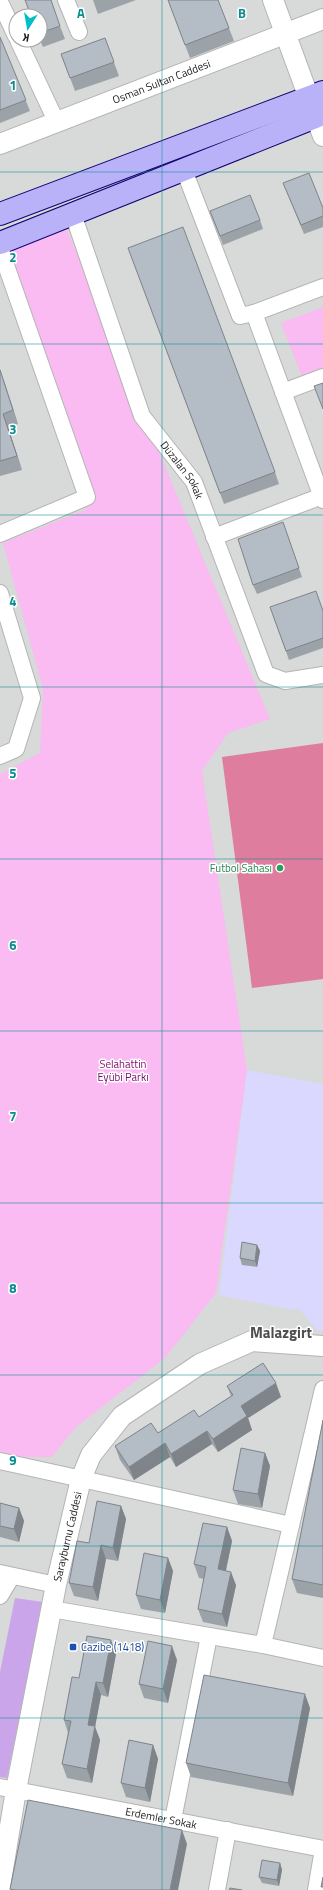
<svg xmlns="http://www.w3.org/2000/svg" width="323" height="1890" viewBox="0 0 323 1890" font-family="'Titillium Web',sans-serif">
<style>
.residential{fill:#d8d9d9;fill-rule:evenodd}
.education{fill:#dad8ff}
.grass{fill:#cba5e9}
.park{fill:#f9bbf1}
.pitch{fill:#de7d9e}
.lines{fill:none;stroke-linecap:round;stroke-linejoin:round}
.minor-casing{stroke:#b4b4b4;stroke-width:18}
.tertiary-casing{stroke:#b4b4b4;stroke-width:22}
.secondary-casing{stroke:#150471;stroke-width:24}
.minor{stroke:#fff;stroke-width:16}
.tertiary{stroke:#fff;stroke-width:20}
.secondary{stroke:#b9b2f9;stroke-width:22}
.wall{fill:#9ba3a9}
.shaded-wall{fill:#7e848a}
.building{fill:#b4bdc5;stroke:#7e848a}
.grid{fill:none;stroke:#088d93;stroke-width:1;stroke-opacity:0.55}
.leisure-dot{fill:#2e9e5b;stroke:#fff;stroke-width:1.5}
.transit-dot{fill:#1a4fb4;stroke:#fff;stroke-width:1.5}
.labels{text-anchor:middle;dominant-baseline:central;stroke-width:3;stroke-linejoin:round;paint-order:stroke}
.street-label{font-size:11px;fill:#1b1b1b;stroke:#fff}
.leisure-label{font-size:11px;fill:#27864d;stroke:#fff;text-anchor:end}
.park-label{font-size:11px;fill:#790a6a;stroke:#fff}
.transit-label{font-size:11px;fill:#164399;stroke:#fff;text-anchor:start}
.district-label{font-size:15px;font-weight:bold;fill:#4e4e4e;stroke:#fff}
.grid-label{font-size:13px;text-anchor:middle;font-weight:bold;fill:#088d93;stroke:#fff;stroke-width:3;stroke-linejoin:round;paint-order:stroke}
</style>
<rect width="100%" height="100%" fill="#e1e4ed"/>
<path class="residential" d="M0 0H323V1890H0ZM16 16H40V40H16Z"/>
<path class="education" d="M247 1070 323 1084V1331L317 1330 298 1308 294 1310 219 1295Z"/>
<path class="grass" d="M15 1598 43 1602 7 1778 0 1777V1672Z"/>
<g class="park">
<path d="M66 228 270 719 228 733 202 771 247 1070 216 1293 165 1358 75 1428 52 1457H25L0 1452V774L40 753 43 689 3 543 85 510 96 498 10 250Z"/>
<path d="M323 307V370L302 377 281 323Z"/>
</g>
<path class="pitch" d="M323 743V979L252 988 222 757Z"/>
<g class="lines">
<defs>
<g id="minor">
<path d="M66 0 79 32"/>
<path d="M0 2 16 36"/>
<path d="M18 40 57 123"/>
<path d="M184 170 240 316 254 313"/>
<path id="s1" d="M73 214 142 416 194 482 266 674 285 681 323 675"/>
<path d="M0 248 87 497 0 534"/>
<path d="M323 287 254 313 323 500"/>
<path d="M283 392 323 377"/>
<path d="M214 537 322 496"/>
<path d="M0 593 32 698 16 749 0 756"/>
<path d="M0 1461 291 1525"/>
<path d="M0 1573 56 1585"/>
<path d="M0 1596 12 1576"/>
<path d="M51 1609 263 1645 323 1389"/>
<path d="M263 1645 323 1658"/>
<path id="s2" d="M0 1787 323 1849"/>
<path d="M173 1820 209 1636"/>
<path d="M217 1890 228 1830"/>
<path d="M316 1890 323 1849"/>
</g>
<g id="tertiary">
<path d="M273 0 309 98"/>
<path d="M316 117 323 136"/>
<path id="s3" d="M0 144 323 19"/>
<path id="s4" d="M0 1887 16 1790 56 1585 81 1479 91 1455 122 1416 200 1364 252 1341 323 1346"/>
</g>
<g id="secondary">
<path d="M0 214 323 92"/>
<path d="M0 243 323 114"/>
</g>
</defs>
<use href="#minor" class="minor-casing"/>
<use href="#tertiary" class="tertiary-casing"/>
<use href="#secondary" class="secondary-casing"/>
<use href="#minor" class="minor"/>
<use href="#tertiary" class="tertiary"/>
<use href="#secondary" class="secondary"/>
</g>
<g class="wall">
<path d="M93 0H136L98 14Z"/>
<path d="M168 0H218L234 41 190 58Z"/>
<path d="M40 16 60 26 65 39 43 47 40 40Z"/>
<path d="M0 37 30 111 0 123Z"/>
<path d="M105 38 119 76 75 91 61 54Z"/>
<path d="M283 183 323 208V227L304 234Z"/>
<path d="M210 211 260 220 263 229 223 245Z"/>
<path d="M128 248 275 472 279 484 224 504Z"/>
<path d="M0 369 18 424 8 427 22 470 0 476Z"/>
<path d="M283 522 302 577 257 594 253 585Z"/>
<path d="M270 607 323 611V648L289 660Z"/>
<path d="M257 1245 260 1251 257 1267 242 1265 240 1258Z"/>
<path d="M227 1386 281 1397 248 1418 252 1430 218 1452 212 1444 176 1467 170 1457 134 1480 120 1460 115 1446 158 1433 199 1417 231 1396Z"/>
<path d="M323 1420V1598L297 1593 292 1579Z"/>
<path d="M265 1453 270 1466 262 1508 238 1504 233 1490Z"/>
<path d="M0 1503 19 1508 24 1521 19 1542 0 1537Z"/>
<path d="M121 1506 126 1519 118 1561 106 1559 98 1601 74 1596 69 1583 89 1543Z"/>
<path d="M227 1527 232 1541 226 1571 236 1585 227 1627 203 1622 198 1609 204 1579 199 1578 194 1564Z"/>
<path d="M168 1558 173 1571 165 1613 141 1609 136 1595Z"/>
<path d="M116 1654 108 1697 101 1695 95 1727 100 1740 92 1783 67 1778 62 1764 68 1733 64 1720 79 1678Z"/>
<path d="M177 1660 168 1703 144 1698 139 1684Z"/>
<path d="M310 1708 293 1796 191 1777 186 1763Z"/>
<path d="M153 1745 158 1759 150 1802 126 1797 121 1783Z"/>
<path d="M280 1863 282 1870 279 1886 262 1883 259 1877Z"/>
</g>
<g class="shaded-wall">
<path d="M0 369 4 381 18 424 13 410Z"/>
<path d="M3 414 8 427 22 470 17 456Z"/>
<path d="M257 1245 260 1251 257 1267 255 1261Z"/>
<path d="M276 1383 281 1397 248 1418 252 1430 218 1452 213 1439 241 1406Z"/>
<path d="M207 1431 212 1444 176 1467 171 1454Z"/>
<path d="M165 1443 170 1457 134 1480 129 1467Z"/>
<path d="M265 1453 270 1466 262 1508 258 1494Z"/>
<path d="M121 1506 126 1519 118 1561 113 1548Z"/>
<path d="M19 1508 24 1521 19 1542 14 1529Z"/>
<path d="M227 1527 232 1541 223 1583 218 1569Z"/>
<path d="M101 1545 106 1559 98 1601 93 1587Z"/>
<path d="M168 1558 173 1571 165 1613 160 1600Z"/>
<path d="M231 1572 236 1585 227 1627 222 1614Z"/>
<path d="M111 1640 116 1654 108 1697 103 1683Z"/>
<path d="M172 1646 177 1660 168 1703 163 1689Z"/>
<path d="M96 1682 101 1695 95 1727 100 1740 92 1783 87 1769 88 1725Z"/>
<path d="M305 1694 310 1708 293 1796 288 1783Z"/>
<path d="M153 1745 158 1759 150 1802 145 1788Z"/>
<path d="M182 1830 187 1844 178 1890H170Z"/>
<path d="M280 1863 282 1870 279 1886 277 1880Z"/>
</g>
<g class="building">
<path d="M25 0H51L60 26 40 33V16H31Z"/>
<path d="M168 0H218L229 28 185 45Z"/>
<path d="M0 37 26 100 0 110Z"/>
<path d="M105 38 114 62 70 78 61 54Z"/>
<path d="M309 173 323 208V216L301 225 283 183Z"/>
<path d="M250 195 260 220 220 236 210 211Z"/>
<path d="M183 227 275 472 220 493 128 248Z"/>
<path d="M0 370 13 410 3 414 17 456 0 461Z"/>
<path d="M323 383V409L314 386Z"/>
<path d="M283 522 299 568 253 585 238 539Z"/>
<path d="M316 591 323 611V638L286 651 270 607Z"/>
<path d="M242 1242 257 1245 255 1261 240 1258Z"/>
<path d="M263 1363 276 1383 241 1406 247 1416 213 1439 207 1431 171 1454 165 1443 129 1467 115 1446 151 1423 158 1433 194 1410 199 1417 233 1395 227 1386Z"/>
<path d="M323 1420V1585L292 1579Z"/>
<path d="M241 1448 265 1453 258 1494 233 1490Z"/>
<path d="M97 1501 121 1506 113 1548 101 1545 93 1587 69 1583 77 1541 89 1543Z"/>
<path d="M0 1503 19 1508 14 1529 0 1526Z"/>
<path d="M203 1523 227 1527 218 1569 231 1572 222 1614 198 1609 206 1567 194 1564Z"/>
<path d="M144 1553 168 1558 160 1600 136 1595Z"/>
<path d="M87 1636 111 1640 103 1683 96 1682 88 1725 95 1726 87 1769 62 1764 71 1721 64 1720 72 1677 79 1678Z"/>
<path d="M148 1641 172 1646 163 1689 139 1684Z"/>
<path d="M204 1675 305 1694 288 1783 186 1763Z"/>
<path d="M129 1740 153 1745 145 1788 121 1783Z"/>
<path d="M28 1800 182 1830 170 1890H15L10 1889Z"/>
<path d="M262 1860 280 1863 277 1880 259 1877Z"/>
<path d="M323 1877V1887H321Z"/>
<path d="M230 1888 242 1890H229Z"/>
</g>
<path class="grid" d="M162 0V1890M0 172H323M0 344H323M0 515H323M0 687H323M0 859H323M0 1031H323M0 1203H323M0 1375H323M0 1546H323M0 1718H323"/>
<circle class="leisure-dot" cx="280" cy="868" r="4"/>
<rect class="transit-dot" x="69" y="1643" width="8" height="8" rx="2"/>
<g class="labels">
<g class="street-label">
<text stroke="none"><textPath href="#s3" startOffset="173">Osman Sultan Caddesi</textPath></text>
<text stroke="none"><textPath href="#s1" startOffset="281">Düzalan Sokak</textPath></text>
<text stroke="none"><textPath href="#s4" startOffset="357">Sarayburnu Caddesi</textPath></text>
<text stroke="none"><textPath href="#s2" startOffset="164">Erdemler Sokak</textPath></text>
</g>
<g class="leisure-label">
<text x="272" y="868">Futbol Sahası</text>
</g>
<g class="park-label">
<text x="123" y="1064">Selahattin<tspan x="123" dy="13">Eyübi Parkı</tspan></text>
</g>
<g class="transit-label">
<text x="81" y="1647">Cazibe (1418)</text>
</g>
<g class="district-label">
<text x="281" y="1332">Malazgirt</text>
</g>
</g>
<g class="grid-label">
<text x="81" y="18">A</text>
<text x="242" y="18">B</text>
<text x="13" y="90">1</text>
<text x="13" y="262">2</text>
<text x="13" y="434">3</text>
<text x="13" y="606">4</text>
<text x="13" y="778">5</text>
<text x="13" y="950">6</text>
<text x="13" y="1121">7</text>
<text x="13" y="1293">8</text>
<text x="13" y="1465">9</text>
</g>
<g transform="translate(28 28) rotate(191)"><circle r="19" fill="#ffffff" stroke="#a4a4a4"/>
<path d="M0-3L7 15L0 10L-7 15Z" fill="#00bec7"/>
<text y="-6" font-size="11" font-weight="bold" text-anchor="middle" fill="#1b1b1b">K</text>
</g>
</svg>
